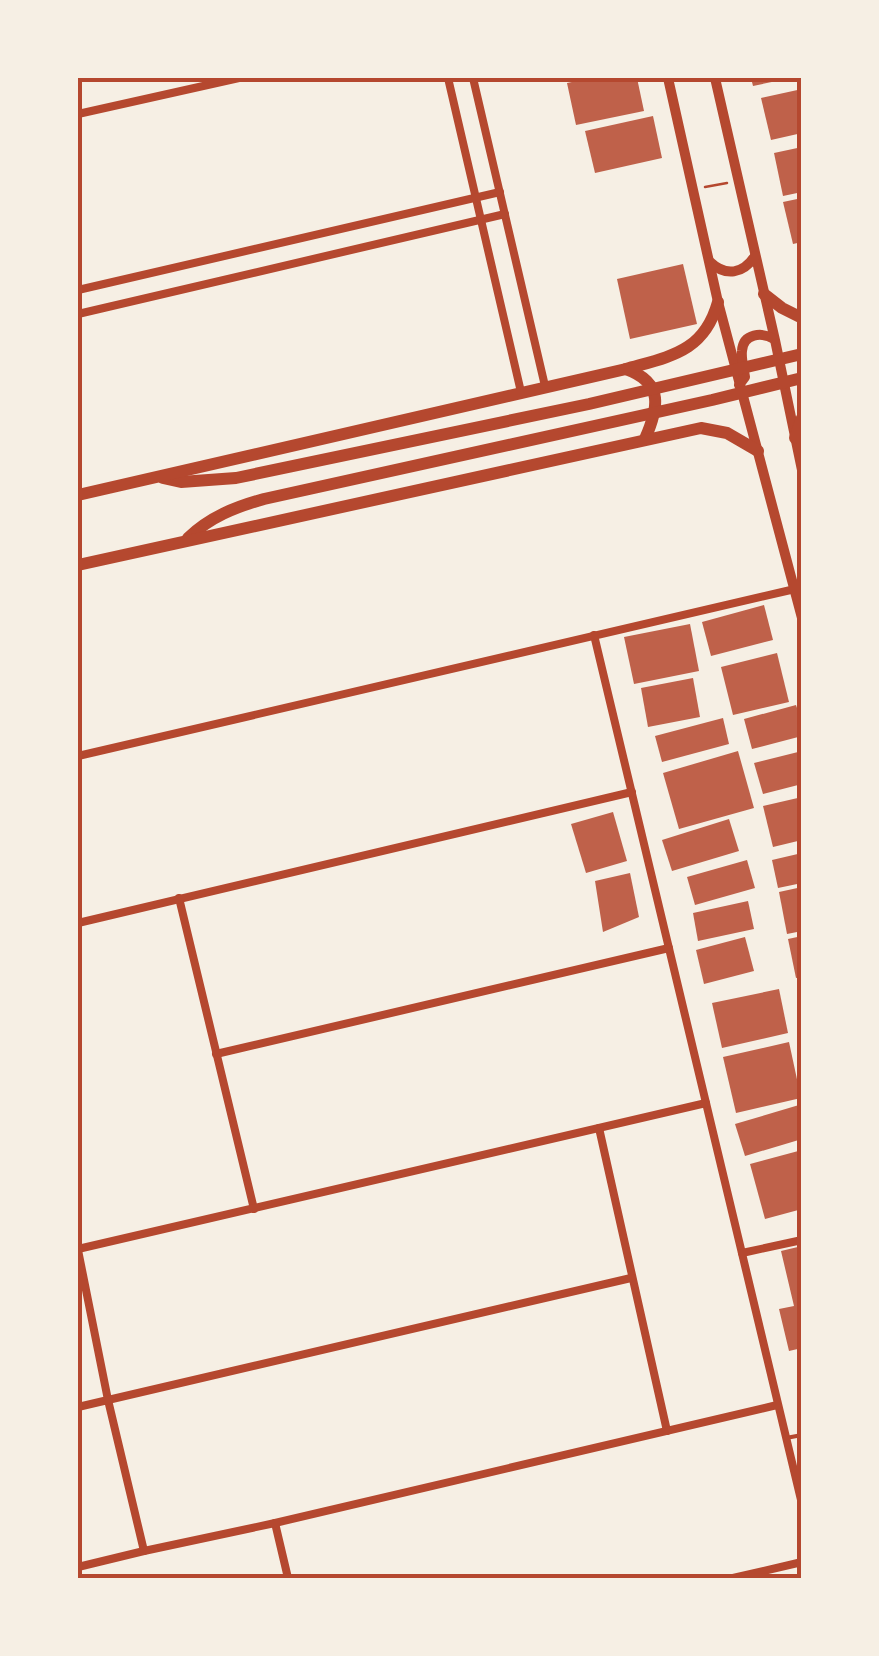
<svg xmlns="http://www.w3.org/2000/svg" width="879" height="1656" viewBox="0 0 879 1656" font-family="'Space Grotesk',sans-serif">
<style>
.building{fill:#bf614a}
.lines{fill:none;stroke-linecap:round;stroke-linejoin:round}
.path{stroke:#b5482f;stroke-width:2.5}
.service{stroke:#b5482f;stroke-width:4}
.minor{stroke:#b5482f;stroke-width:8}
.tertiary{stroke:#b5482f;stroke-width:10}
.primary{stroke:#b5482f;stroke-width:12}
.neatline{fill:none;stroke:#b5482f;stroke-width:4}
</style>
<rect width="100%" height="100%" fill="#f6efe4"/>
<g class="building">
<path d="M591 78H637L644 111 576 125 567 83Z"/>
<path d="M751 78H786V79L753 86Z"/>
<path d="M802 89V133L771 140 761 98Z"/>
<path d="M653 116 662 158 595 173 585 131Z"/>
<path d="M802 147V192L783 196 774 153Z"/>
<path d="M802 198V242L793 244 783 202Z"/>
<path d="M683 264 697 324 630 339 617 279Z"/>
<path d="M764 605 773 640 711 656 702 622Z"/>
<path d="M690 624 699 671 634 684 624 637Z"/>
<path d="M777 653 789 702 733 715 721 667Z"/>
<path d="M693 678 700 717 648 727 641 688Z"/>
<path d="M796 705 802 723V736L752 749 744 719Z"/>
<path d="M723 718 729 744 662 762 655 736Z"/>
<path d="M738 751 754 808 679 829 663 773Z"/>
<path d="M802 751V784L763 794 754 763Z"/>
<path d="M802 797V840L773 847 763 806Z"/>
<path d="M613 812 627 861 586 873 571 824Z"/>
<path d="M729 819 739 851 672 871 662 840Z"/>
<path d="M802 853V883L778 888 772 860Z"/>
<path d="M747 860 755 888 695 905 687 877Z"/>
<path d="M630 873 639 917 603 932 595 881Z"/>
<path d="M802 887V931L787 934 779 892Z"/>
<path d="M748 901 754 929 698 941 693 913Z"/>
<path d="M802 936V977L796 978 788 939Z"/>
<path d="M745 937 754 971 704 984 696 950Z"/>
<path d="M779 989 788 1033 722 1048 712 1003Z"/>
<path d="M789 1042 801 1098 736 1113 723 1057Z"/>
<path d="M799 1105 802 1114V1139L745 1156 735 1124Z"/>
<path d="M802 1150V1209L765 1219 750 1164Z"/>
<path d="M802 1246V1348L789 1351 779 1309 794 1306 781 1251Z"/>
</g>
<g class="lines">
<path class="path" d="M705 187 727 183"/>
<path class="service" d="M786 1438 802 1435"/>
<g class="minor">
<path d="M448 78 521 392"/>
<path d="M473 78 545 386"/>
<path d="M78 114 239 78"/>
<path d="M78 290 500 192"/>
<path d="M78 314 505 214"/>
<path d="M594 635 802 1504"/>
<path d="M78 756 795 589"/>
<path d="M179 898 254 1209"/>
<path d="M78 923 632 792"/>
<path d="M216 1054 669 948"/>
<path d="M599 1128 667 1431"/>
<path d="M78 1249 706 1103"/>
<path d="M78 1250 108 1400 144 1551"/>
<path d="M742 1253 802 1240"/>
<path d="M78 1407 631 1278"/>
<path d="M275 1523 288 1578"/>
<path d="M78 1567 144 1551 275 1523 777 1405"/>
<path d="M733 1578 802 1562"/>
</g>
<g class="tertiary">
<path d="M668 78 718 302 802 618"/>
<path d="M715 78 775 340 802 470"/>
<path d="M710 262C726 277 743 274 755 256"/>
<path d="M739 385 745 377C744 370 741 359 742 351 743 333 762 332 774 339"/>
</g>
<g class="primary">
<path d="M764 294 782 308 802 318"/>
<path d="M626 369C665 383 658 409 645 439"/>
<path d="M795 438 802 418"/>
<path d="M163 478 181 482 236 478 589 404 802 354"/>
<path d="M78 495 626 369C671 356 704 352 718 302"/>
<path d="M188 538C210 517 235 507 264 499L712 400 802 378"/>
<path d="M78 565 701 428 727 433 758 451"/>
</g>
</g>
<rect width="879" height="1656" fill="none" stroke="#f6efe4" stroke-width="160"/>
<rect x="80" y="80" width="719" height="1496" class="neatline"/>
</svg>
